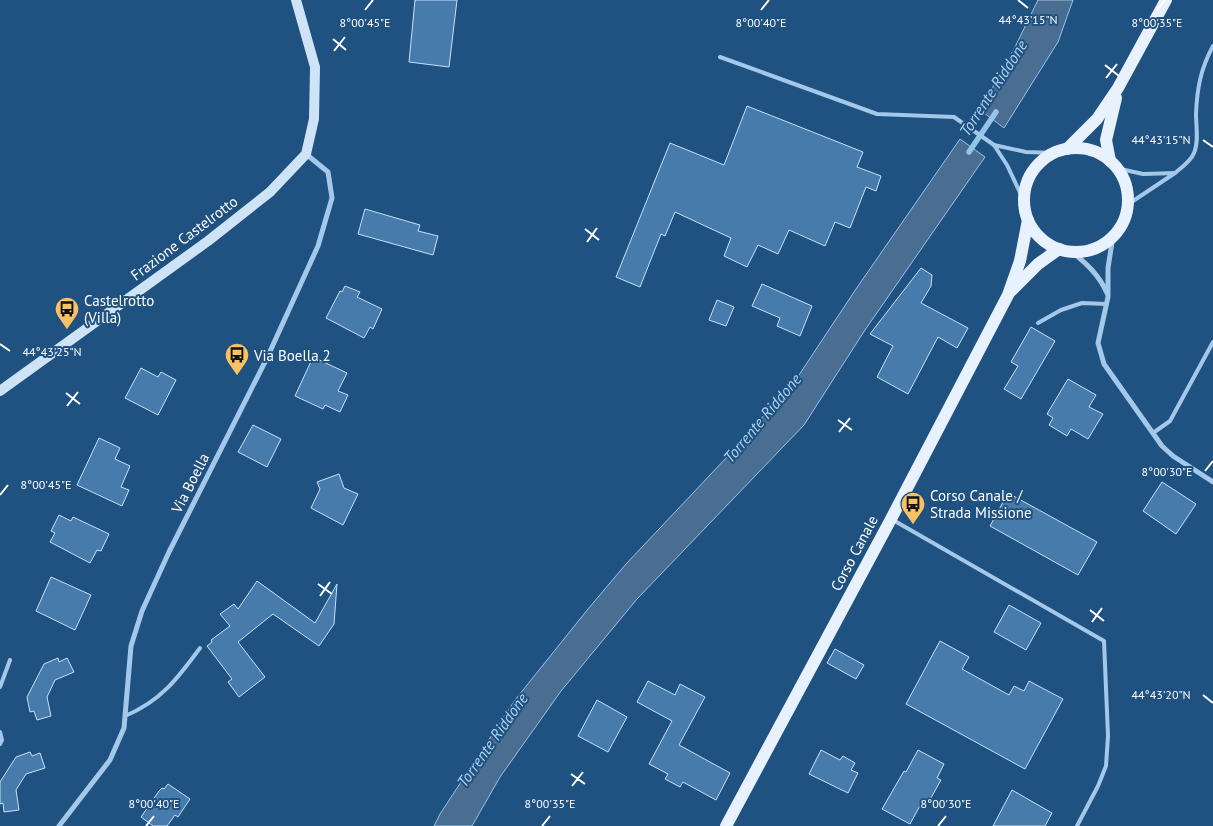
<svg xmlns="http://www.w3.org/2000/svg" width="1213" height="826" viewBox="0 0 1213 826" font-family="'PT Sans',sans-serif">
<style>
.water{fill:#496e91;stroke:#97c4ea}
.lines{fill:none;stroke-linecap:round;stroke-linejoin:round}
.stream{stroke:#97c4ea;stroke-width:5.5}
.building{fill:#477bab;stroke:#c8e1f7}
.lane{stroke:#a4c8e9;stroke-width:4}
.street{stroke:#a4c8e9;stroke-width:5}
.secondary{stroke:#cfe3f7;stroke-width:10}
.primary{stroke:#e7f2fe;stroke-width:12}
.ticks{fill:none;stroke:#fff;stroke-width:2}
.labels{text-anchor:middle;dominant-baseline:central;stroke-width:4;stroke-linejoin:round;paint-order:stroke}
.street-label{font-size:15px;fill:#fff;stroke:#1f5181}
.poi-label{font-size:15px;fill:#fff;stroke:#1f5181;text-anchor:start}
.water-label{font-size:16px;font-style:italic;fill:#afd2f0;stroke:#1f5181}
.ticks-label{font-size:12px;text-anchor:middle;fill:#fff;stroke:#1f5181;stroke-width:4;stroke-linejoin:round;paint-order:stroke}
</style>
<rect width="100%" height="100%" fill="#1f5181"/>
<g class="water">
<path d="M1038 0H1073L1058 42 1004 128 980 110 1015 47Z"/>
<path d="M960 139 985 157 865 330 804 425 637 599 561 691 500 777 472 826H434L440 814 515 700 588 609 626 564 727 457 797 378 856 289Z"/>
</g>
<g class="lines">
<path class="stream" d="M969 152 996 112"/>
</g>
<g class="building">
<path d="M415 0H457L449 67 409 62Z"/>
<path d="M747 106 863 152 857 167 881 176 876 191 866 187 850 228 835 222 825 246 789 230 778 254 758 245 747 267 724 256 731 238 675 212 665 236 661 234 640 287 616 277 670 143 724 165Z"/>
<path d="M365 209 420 225 418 231 438 236 433 255 358 234Z"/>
<path d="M921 268 932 275 931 286 921 303 968 328 957 348 938 337 908 394 877 377 893 346 870 334Z"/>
<path d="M762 284 812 306 800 336 777 326 780 318 752 306Z"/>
<path d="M345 286 360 292 357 297 382 309 373 329 370 327 364 338 326 318 340 291 342 292Z"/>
<path d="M717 300 734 307 726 326 709 320Z"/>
<path d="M1031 327 1055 341 1021 399 1004 389 1018 366 1011 362Z"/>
<path d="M313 357 347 373 338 391 348 395 340 412 325 405 323 409 295 396Z"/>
<path d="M141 368 158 377 161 372 176 380 158 415 125 398Z"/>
<path d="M1068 379 1096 395 1089 407 1103 414 1088 439 1071 429 1067 436 1049 425 1053 418 1047 414Z"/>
<path d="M253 425 281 439 267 467 238 452Z"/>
<path d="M99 438 120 448 115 459 130 466 121 487 129 490 122 506 77 485Z"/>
<path d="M339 474 344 488 358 494 343 525 311 508 320 489 317 482Z"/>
<path d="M1162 482 1196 504 1176 534 1143 511Z"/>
<path d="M1008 493 1097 542 1078 575 990 526Z"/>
<path d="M59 515 71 521 73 517 109 534 101 551 97 550 90 563 50 542 55 533 51 531Z"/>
<path d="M51 577 91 595 75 630 36 611Z"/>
<path d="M257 581 315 623 337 584 334 624 319 646 273 614 238 642 265 677 239 697 228 682 232 679 207 646 212 642 211 640 230 626 220 614 234 604 238 609Z"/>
<path d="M1009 605 1041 623 1026 650 994 632Z"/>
<path d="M940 641 969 657 962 669 1009 695 1014 686 1024 691 1029 681 1063 699 1025 769 906 704Z"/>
<path d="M835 649 864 665 856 679 827 663Z"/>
<path d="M58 658 59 662 67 658 74 672 55 680 47 697 51 716 37 720 34 711 30 712 27 697 44 664Z"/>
<path d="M648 681 675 695 680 684 705 697 679 745 730 773 716 800 683 782 680 787 665 779 668 774 649 764 672 721 637 702Z"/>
<path d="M597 700 627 717 608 752 578 736Z"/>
<path d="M821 750 840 760 843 756 855 763 851 770 858 773 848 793 809 774Z"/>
<path d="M918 750 944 764 937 778 941 780 927 805 922 802 910 824 882 809 904 771 906 772Z"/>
<path d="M30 752 32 756 40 753 45 768 26 774 16 790 19 810 4 812 3 803 0 804V782L16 757Z"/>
<path d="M168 784 190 799 178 817 175 815 167 826H153L141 817 159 791 162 788 164 789Z"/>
<path d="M1012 790 1052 813 1045 826H993Z"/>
</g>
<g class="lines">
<g class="lane">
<path d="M720 57 877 114 954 117 994 145"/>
<path d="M1116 168 1143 174 1175 173 1127 205"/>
<path d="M1175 173C1181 168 1191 161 1194 153 1199 142 1196 126 1196 114 1197 88 1201 68 1213 46"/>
<path d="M1024 201 1007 165 994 145 1026 152 1055 153"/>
<path d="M1038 323 1061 310 1082 303 1107 304"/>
<path d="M1153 433 1170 421 1213 342"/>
<path d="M893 520 1104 641 1108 736 1106 766 1098 786 1077 826"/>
<path d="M0 687 10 660"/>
<path d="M125 716C161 701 178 678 200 648"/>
<path d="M0 732 2 740 0 744"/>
</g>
<g class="street">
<path d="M1113 236 1108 268V297L1098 343 1104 364 1162 446 1173 456 1213 482"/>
<path d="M1072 252C1087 264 1099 275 1107 293"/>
<path d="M59 826 110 760 124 728 131 646 142 611 169 552 267 358 318 246 332 198 328 172 306 154"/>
</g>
<path class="secondary" d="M0 391 208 241 270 192 306 154 314 119 315 67 296 0"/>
<g class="primary">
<circle cx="1076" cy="200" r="52"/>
<path d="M1067 149 1097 119 1118 88 1166 0"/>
<path d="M1110 161 1106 140 1116 98"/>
<path d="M1011 291 1038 264 1059 249"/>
<path d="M726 826 891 519 1008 295 1020 261 1028 220"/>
</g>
</g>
<path class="ticks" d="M1018 0 1028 8M365 10 373 0M761 10 769 0M1157 10 1165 0M333 39 346 50M334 51 345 37M1105 65 1119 76M1106 78 1117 64M1203 140 1213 147M585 229 599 240M587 242 597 228M0 344 10 351M66 393 80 404M67 406 78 392M838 420 852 430M839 432 850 418M1205 471 1213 461M0 495 8 485M318 584 332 594M320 596 330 582M1090 610 1104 621M1092 622 1102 608M1203 695 1213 703M571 774 585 784M572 786 583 772M146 826 154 816M542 826 550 816M938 826 946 816"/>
<defs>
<symbol id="bus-pin" viewBox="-11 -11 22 30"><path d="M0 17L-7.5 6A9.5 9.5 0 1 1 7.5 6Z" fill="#f7c164" stroke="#1f5181"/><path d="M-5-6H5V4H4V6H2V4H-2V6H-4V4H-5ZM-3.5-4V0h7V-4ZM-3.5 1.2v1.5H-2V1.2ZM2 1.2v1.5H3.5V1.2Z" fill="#111"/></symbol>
</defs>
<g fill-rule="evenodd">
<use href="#bus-pin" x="53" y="295" width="28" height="38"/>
<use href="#bus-pin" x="223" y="341" width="28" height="38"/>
<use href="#bus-pin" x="899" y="490" width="28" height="38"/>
</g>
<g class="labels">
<g class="street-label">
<text transform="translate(184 238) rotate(-37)">Frazione Castelrotto</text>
<text transform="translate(190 483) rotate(-63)">Via Boella</text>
<text transform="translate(854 553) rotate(-62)">Corso Canale</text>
</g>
<g class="poi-label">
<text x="84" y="300">Castelrotto<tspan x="84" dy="17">(Villa)</tspan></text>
<text x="254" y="355">Via Boella 2</text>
<text x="930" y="495">Corso Canale /<tspan x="930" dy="17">Strada Missione</tspan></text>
</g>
<g class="water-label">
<text transform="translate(993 88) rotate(-57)">Torrente Riddone</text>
<text transform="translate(762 418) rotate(-50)">Torrente Riddone</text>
<text transform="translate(492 740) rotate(-55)">Torrente Riddone</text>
</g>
</g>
<g class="ticks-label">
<text x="1028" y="24">44°43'15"N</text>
<text x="365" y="27">8°00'45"E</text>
<text x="761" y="27">8°00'40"E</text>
<text x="1157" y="27">8°00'35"E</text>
<text x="1161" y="144">44°43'15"N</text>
<text x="52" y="356">44°43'25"N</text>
<text x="1167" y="476">8°00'30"E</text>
<text x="46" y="489">8°00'45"E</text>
<text x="1161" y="699">44°43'20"N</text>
<text x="154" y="808">8°00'40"E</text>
<text x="550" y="808">8°00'35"E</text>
<text x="946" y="808">8°00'30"E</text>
</g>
</svg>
